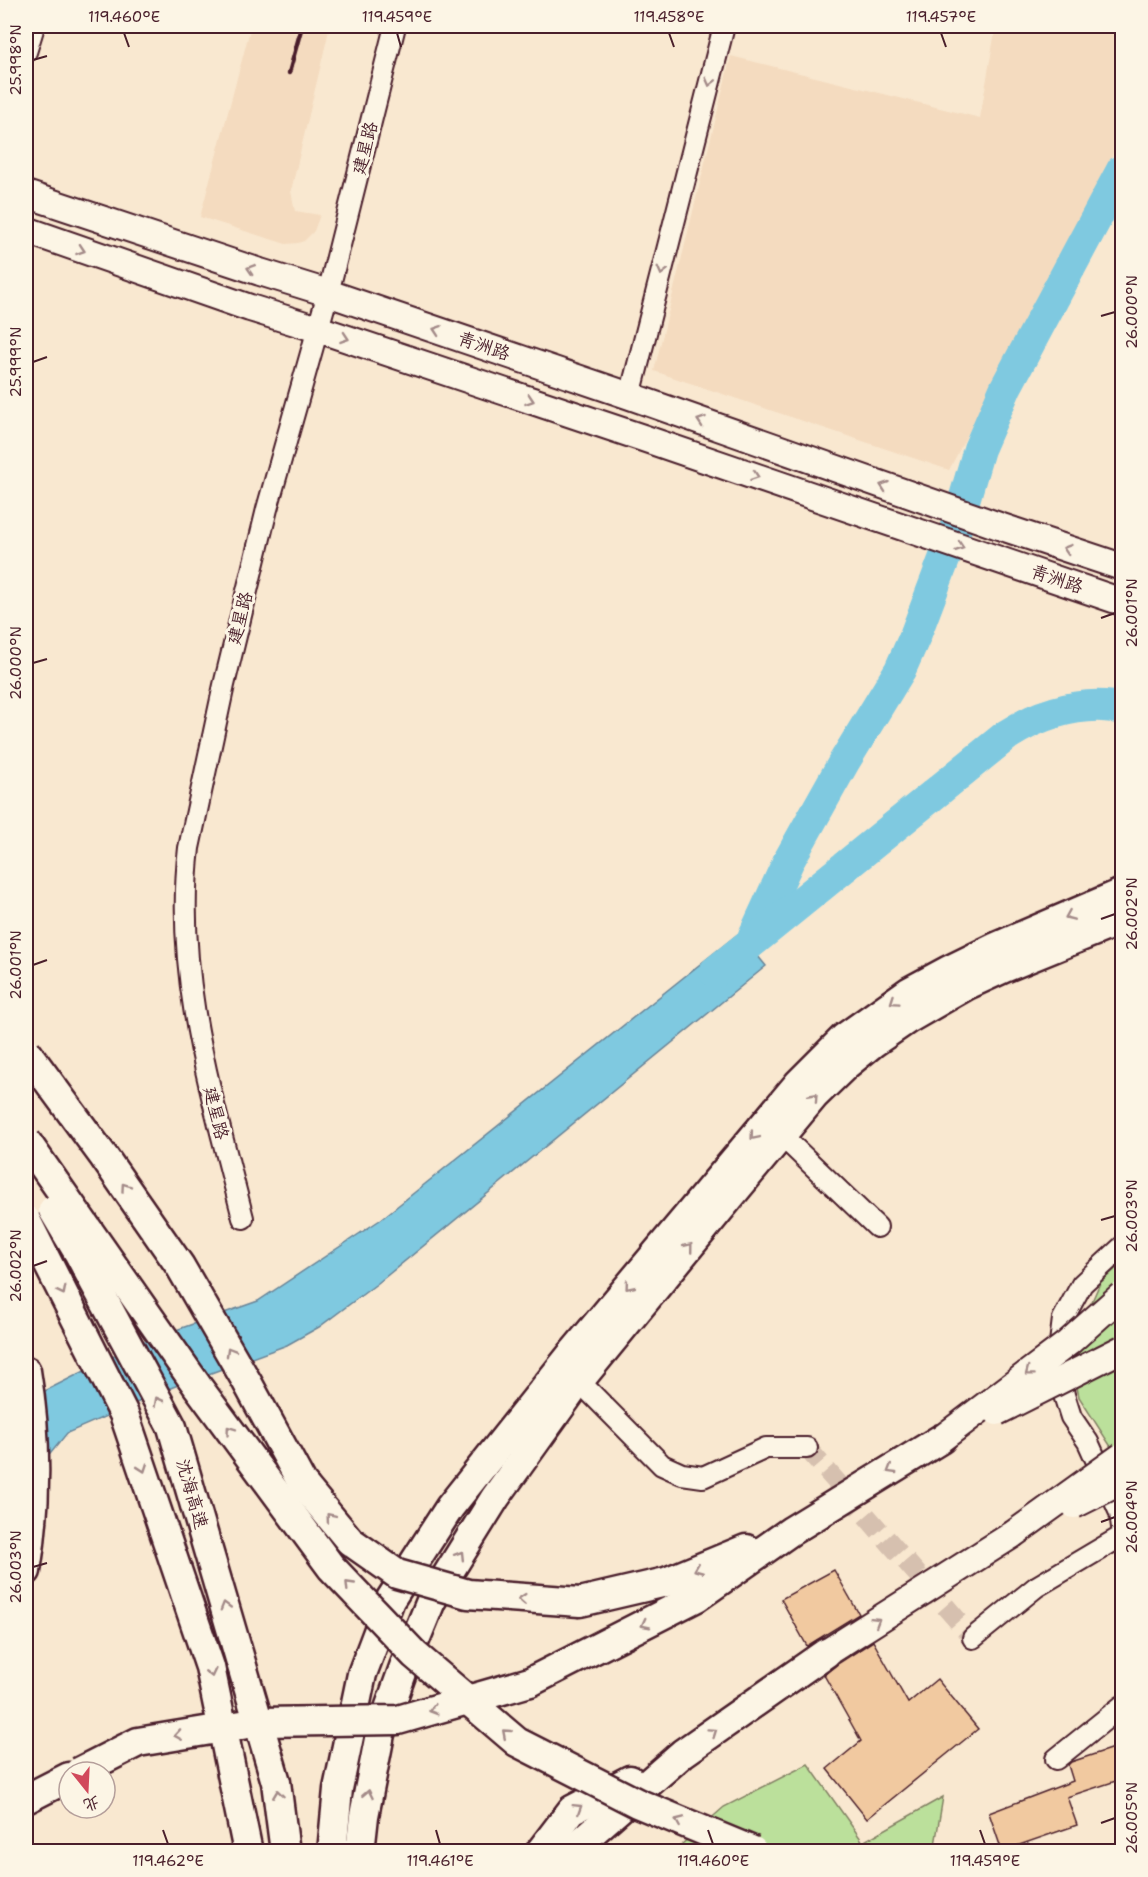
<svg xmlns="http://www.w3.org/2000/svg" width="1148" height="1877" viewBox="0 0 1148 1877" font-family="'Shantell Sans','LXGW WenKai TC',sans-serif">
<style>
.built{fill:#f4dbbf}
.green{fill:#bbe09b;stroke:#828063;stroke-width:1.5}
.water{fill:#7fc9e0;stroke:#6a8598;stroke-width:1.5}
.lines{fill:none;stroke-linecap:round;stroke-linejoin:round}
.river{stroke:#7fc9e0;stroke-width:32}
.building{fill:#f1c9a0;stroke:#4a1f2b;stroke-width:1.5}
.minor-tunnel{stroke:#d6c0af;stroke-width:20;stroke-dasharray:20 10;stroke-linecap:butt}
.minor-casing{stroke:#4a1f2b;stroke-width:24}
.major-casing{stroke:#4a1f2b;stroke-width:30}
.highway-casing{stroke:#4a1f2b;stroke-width:33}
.minor{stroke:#fcf5e5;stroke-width:20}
.major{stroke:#fcf5e5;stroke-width:26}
.highway{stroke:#fcf5e5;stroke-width:28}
.rail{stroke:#4a1f2b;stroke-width:4.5}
.major-bridge-casing{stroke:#4a1f2b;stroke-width:30;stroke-linecap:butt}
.highway-bridge-casing{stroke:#4a1f2b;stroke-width:33;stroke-linecap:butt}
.major-bridge{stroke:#fcf5e5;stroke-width:26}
.highway-bridge{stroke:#fcf5e5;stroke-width:28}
.oneway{stroke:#a38a88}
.ticks{fill:none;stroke:#4a1f2b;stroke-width:2}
.labels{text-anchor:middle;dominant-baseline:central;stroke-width:6;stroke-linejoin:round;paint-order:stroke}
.street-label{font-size:18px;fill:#4a1f2b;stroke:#fcf5e5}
.neatline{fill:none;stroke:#4a1f2b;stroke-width:2}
.ticks-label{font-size:15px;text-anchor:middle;fill:#4a1f2b}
</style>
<rect width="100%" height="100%" fill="#f9e8d0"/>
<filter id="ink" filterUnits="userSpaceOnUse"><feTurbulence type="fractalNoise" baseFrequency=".0167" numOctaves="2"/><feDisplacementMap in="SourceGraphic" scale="12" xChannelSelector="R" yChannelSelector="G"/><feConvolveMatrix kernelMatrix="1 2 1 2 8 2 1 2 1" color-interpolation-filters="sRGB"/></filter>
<g filter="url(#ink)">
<g class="built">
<path d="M251 26H330L291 191 295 211 320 215 314 231 304 241 298 243 286 244 200 217Z"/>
<path d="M996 26H1122V137L949 470 654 371 731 56 980 118Z"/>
</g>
<g class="green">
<path d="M1122 1263V1464L1079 1397 1070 1352 1100 1283Z"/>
<path d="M808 1764 863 1842 943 1797 934 1851 673 1852 724 1807Z"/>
</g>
<path class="water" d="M739 933 766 966 378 1283 319 1327 287 1345 173 1387 67 1433 26 1484 31 1398 142 1342 258 1301 380 1220Z"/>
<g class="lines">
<g class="river">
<path d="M753 938 788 862 844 762 900 670 915 636 956 528 979 449 1006 387 1122 170"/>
<path d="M715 972 1007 735C1015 730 1024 725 1032 721 1058 709 1095 701 1122 709"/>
</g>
</g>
<g class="building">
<path d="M834 1570 859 1614 807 1646 781 1599Z"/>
<path d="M873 1641 908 1703 937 1679 978 1729 867 1819 827 1769 861 1741 824 1675 839 1663Z"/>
<path d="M1122 1745V1779L1067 1797 1077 1825 1002 1851 989 1813 1073 1781 1068 1765 1071 1762Z"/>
</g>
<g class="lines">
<path class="minor-tunnel" d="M807 1448 973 1638"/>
<defs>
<g id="minor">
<path d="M26 52 34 26"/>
<path d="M630 396 724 26"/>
<path d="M781 1135 877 1227"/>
<path d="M243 1218C212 1095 174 977 189 848L224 685 267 509 328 293 395 26"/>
<path d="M1122 1247 1082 1284 1063 1319 1058 1359 1064 1395 1071 1417 1088 1442 1120 1513 1122 1527"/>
<path d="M579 1381 662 1465 682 1474 703 1477 766 1448H807"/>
<path d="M973 1638 1036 1587 1122 1536"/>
<path d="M1056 1759 1122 1706"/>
</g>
<g id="major">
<path d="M26 194 260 272 328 293 630 396 999 526 1122 567"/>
<path d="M26 230 250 308 318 329 643 438 1122 602"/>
<path d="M826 1653 1012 1535"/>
</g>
<g id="highway">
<path d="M26 1371C37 1435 37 1506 26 1571"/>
<path d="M580 1602 666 1582 746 1549"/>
<path d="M530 1682 697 1597 791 1531 941 1439"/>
<path d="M26 1799 69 1777"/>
<path d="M332 1852 338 1789 362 1674 390 1600 450 1507 571 1355 798 1084 844 1038 910 991 949 970 996 947 1122 893"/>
<path d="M360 1852 364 1816 380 1734 404 1667 431 1601 495 1498 579 1381 734 1192 814 1096 846 1065 873 1043 908 1019 967 985 1004 968 1122 920"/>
<path d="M540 1852 572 1810 630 1780"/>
<path d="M573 1852 580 1843 683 1753 826 1653"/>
</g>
</defs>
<use href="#minor" class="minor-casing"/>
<use href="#major" class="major-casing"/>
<use href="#highway" class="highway-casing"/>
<use href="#minor" class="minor"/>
<use href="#major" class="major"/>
<use href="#highway" class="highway"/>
<path class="rail" d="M289 73 302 26"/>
<defs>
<g id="major-bridge">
<path d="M997 1412 1122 1349"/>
<path d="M941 1439 1068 1343 1122 1295"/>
<path d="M1074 1505 1122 1481"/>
<path d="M1012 1535 1122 1456"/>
</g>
<g id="highway-bridge">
<path d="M26 1051 104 1157 180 1266 247 1382 302 1483 350 1541 397 1574 468 1594 580 1602"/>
<path d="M26 1141 198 1387 331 1567 415 1655 517 1742 637 1803 753 1851"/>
<path d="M53 1210 78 1252 172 1427 276 1782 285 1852"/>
<path d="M26 1220 124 1414 210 1667 248 1852"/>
<path d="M79 1772 138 1742 260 1722 398 1720 530 1682"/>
</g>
</defs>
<use href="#major-bridge" class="major-bridge-casing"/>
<use href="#highway-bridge" class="highway-bridge-casing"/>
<use href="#major-bridge" class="major-bridge"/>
<use href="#highway-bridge" class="highway-bridge"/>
</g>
<defs><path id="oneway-chevron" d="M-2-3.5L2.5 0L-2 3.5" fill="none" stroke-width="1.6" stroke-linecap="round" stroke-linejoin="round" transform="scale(1.5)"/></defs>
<g class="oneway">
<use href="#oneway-chevron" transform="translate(710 82) rotate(104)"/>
<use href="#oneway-chevron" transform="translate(81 250) rotate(19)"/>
<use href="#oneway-chevron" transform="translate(251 269) rotate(-162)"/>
<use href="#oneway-chevron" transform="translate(662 271) rotate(104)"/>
<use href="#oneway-chevron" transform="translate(437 330) rotate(-161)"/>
<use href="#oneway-chevron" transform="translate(345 338) rotate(19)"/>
<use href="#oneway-chevron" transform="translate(530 400) rotate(19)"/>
<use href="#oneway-chevron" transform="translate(701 421) rotate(-161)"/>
<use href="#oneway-chevron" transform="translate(755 476) rotate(19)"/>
<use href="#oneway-chevron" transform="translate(884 486) rotate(-161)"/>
<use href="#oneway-chevron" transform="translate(960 547) rotate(19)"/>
<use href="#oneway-chevron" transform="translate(1067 549) rotate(-162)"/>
<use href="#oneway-chevron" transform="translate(1069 916) rotate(157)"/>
<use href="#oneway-chevron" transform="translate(894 1001) rotate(146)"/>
<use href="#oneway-chevron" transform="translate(814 1097) rotate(-48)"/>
<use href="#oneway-chevron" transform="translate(754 1136) rotate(130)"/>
<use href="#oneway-chevron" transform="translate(125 1187) rotate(-125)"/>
<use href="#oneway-chevron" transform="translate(689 1247) rotate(-51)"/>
<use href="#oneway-chevron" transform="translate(629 1286) rotate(130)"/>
<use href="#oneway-chevron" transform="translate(62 1291) rotate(63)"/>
<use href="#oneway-chevron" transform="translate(230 1351) rotate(-120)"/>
<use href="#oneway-chevron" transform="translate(1029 1372) rotate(143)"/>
<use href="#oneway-chevron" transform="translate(158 1401) rotate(-118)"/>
<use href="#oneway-chevron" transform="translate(230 1430) rotate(-126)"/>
<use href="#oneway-chevron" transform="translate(143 1468) rotate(71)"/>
<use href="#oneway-chevron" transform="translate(891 1470) rotate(149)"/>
<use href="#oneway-chevron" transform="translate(330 1517) rotate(-130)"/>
<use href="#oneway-chevron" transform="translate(460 1555) rotate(-58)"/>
<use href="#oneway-chevron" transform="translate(698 1569) rotate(158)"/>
<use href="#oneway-chevron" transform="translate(349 1585) rotate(-134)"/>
<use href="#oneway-chevron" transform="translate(522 1599) rotate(-176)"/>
<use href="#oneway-chevron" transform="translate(225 1606) rotate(-106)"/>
<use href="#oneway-chevron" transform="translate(876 1621) rotate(-32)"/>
<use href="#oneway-chevron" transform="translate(645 1624) rotate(153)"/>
<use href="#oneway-chevron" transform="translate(211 1673) rotate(77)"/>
<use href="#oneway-chevron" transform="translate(433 1710) rotate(164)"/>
<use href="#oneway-chevron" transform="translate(713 1732) rotate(-35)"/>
<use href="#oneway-chevron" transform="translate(506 1733) rotate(-139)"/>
<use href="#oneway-chevron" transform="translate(178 1735) rotate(171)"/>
<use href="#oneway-chevron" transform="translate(278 1794) rotate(-98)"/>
<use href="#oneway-chevron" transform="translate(368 1794) rotate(-79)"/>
<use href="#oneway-chevron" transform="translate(578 1808) rotate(-32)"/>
<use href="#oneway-chevron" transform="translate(679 1821) rotate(-157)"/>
</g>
</g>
<path class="ticks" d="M124 33 129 47M397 33 401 47M669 33 674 47M941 33 946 47M33 60 47 56M1101 316 1115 312M33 362 47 357M1101 618 1115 613M33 663 47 659M1101 919 1115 914M33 965 47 960M1101 1220 1115 1216M33 1266 47 1261M1101 1522 1115 1517M33 1567 47 1563M1101 1823 1115 1818M163 1830 168 1844M436 1830 440 1844M708 1830 713 1844M980 1830 985 1844"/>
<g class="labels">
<g class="street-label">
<text transform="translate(365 148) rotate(-76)">建星路</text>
<text transform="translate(484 346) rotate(19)">青洲路</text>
<text transform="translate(1057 579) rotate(19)">青洲路</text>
<text transform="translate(240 618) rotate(-76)">建星路</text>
<text transform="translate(216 1113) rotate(76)">建星路</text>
<text transform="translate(192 1494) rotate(74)">沈海高速</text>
</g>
</g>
<rect width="1148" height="1877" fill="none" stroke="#fcf5e5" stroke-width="66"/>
<g transform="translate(87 1790) rotate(162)"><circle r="28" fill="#fcf5e5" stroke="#b59f9b" stroke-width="1.5"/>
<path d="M0-4.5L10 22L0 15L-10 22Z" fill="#d1495b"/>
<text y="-9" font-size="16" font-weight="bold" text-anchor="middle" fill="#4a1f2b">北</text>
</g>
<rect x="33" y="33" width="1082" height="1811" class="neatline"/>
<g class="ticks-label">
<text x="124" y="22">119.460°E</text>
<text x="397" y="22">119.459°E</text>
<text x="669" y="22">119.458°E</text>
<text x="941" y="22">119.457°E</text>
<text transform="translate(16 60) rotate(-90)" y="5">25.998°N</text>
<text transform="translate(1132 312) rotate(-90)" y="5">26.000°N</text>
<text transform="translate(16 362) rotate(-90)" y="5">25.999°N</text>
<text transform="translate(1132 613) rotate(-90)" y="5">26.001°N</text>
<text transform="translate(16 663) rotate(-90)" y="5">26.000°N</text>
<text transform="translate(1132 914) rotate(-90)" y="5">26.002°N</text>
<text transform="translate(16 965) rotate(-90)" y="5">26.001°N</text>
<text transform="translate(1132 1216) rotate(-90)" y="5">26.003°N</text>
<text transform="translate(16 1266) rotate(-90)" y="5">26.002°N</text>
<text transform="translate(1132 1517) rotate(-90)" y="5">26.004°N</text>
<text transform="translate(16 1567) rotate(-90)" y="5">26.003°N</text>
<text transform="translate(1132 1818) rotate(-90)" y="5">26.005°N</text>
<text x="168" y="1866">119.462°E</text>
<text x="440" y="1866">119.461°E</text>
<text x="713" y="1866">119.460°E</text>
<text x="985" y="1866">119.459°E</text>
</g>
</svg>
